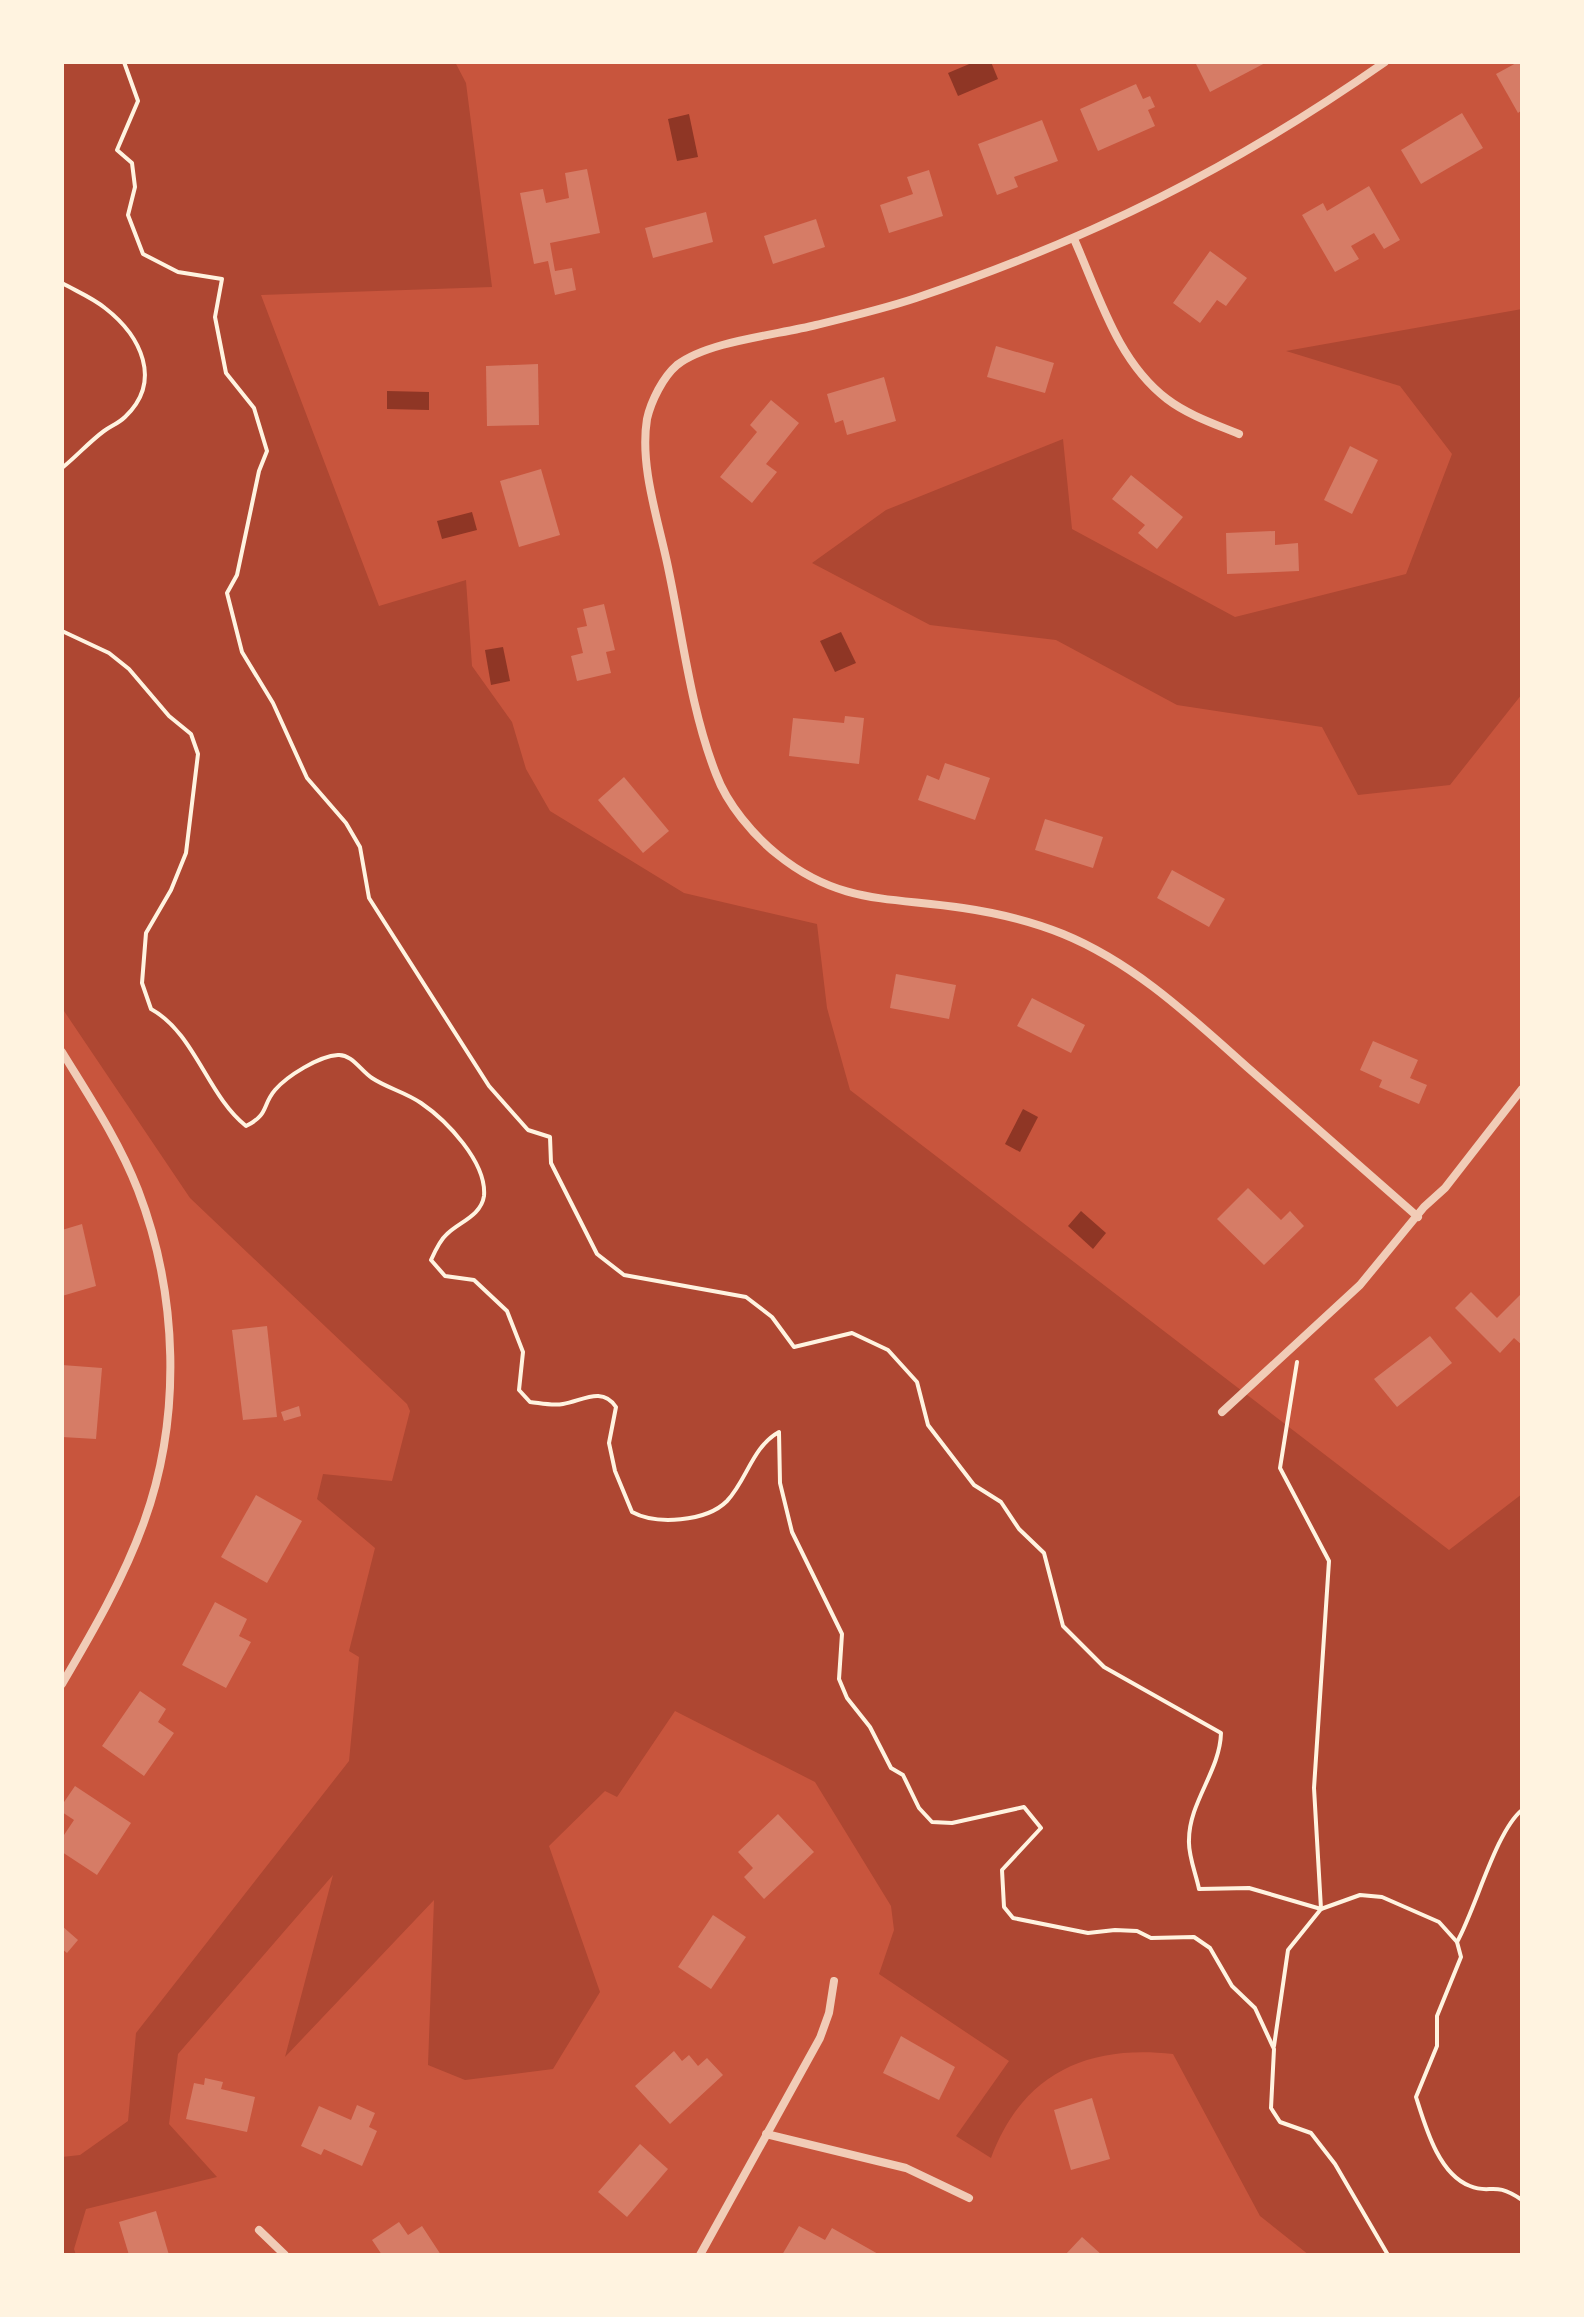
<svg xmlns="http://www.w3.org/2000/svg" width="1584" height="2317" viewBox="0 0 1584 2317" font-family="'Noto Sans',sans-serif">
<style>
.green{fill:#ae4732}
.water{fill:#8f3625}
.building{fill:#d67c66}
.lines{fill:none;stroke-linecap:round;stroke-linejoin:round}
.path{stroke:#fff3e0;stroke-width:4}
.minor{stroke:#f1ccb7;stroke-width:8}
</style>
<rect width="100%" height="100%" fill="#c8553d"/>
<g class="green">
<path d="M62 62H455L466 83 492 287 261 295 379 606 466 580 472 666 512 722 526 769 550 811 684 893 817 924 827 1008 850 1090 1449 1550 1522 1494V2255H1309L1260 2216 1173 2054C1087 2044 1022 2074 991 2158L956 2136 1009 2061 879 1974 894 1930 891 1906 815 1782 675 1711 617 1797 605 1791 549 1846 600 1992 553 2069 465 2080 428 2065 434 1900 285 2057 333 1875 178 2054 169 2124 217 2177 86 2209 74 2249 76 2255H62V2157L80 2155 128 2121 136 2033 349 1761 359 1657 349 1651 375 1548 317 1499 323 1474 392 1481 410 1411 407 1404 190 1198 62 1008Z"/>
<path d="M1522 309V694L1450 785 1358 795 1322 727 1177 705 1056 640 930 625 812 563 886 510 1063 439 1072 529 1235 617 1406 574 1452 454 1400 386 1286 351Z"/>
</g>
<g class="water">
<path d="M974 62H991L998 79 958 96 948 73Z"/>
<path d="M689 114 698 157 677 161 668 119Z"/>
<path d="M387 391 429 392V410L387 409Z"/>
<path d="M472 512 477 530 442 539 437 521Z"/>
<path d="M841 632 856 663 835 672 820 641Z"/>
<path d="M503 647 510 681 491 685 485 650Z"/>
<path d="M1023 1109 1038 1117 1020 1152 1005 1144Z"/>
<path d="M1081 1211 1106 1233 1093 1249 1068 1226Z"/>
</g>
<g class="building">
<path d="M1200 62H1267L1210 92 1196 64Z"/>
<path d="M1518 62H1522V110L1518 113 1496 74Z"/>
<path d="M1136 84 1143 99 1150 96 1155 107 1148 110 1155 126 1098 151 1080 109Z"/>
<path d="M1462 113 1483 148 1421 184 1401 150Z"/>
<path d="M1042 120 1058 161 1014 177 1018 187 997 195 978 144Z"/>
<path d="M587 169 600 233 550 243 555 271 572 268 576 290 555 295 548 261 534 264 520 193 543 189 546 203 569 198 565 173Z"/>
<path d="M929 170 943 216 889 233 880 205 913 194 907 177Z"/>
<path d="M1369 186 1400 240 1384 249 1374 233 1351 246 1359 259 1335 272 1302 215 1323 203 1327 211Z"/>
<path d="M706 212 713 242 653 258 645 228Z"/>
<path d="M816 219 825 247 773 264 764 236Z"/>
<path d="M1210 251 1247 278 1226 306 1217 300 1200 323 1173 303Z"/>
<path d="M996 346 1054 363 1045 393 987 377Z"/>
<path d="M538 364 539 425 487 426 486 366Z"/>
<path d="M884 377 896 421 847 435 843 420 835 423 827 394Z"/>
<path d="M771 400 799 423 766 464 777 472 752 503 720 477 757 432 750 425Z"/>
<path d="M1350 446 1378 460 1352 514 1324 500Z"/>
<path d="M541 469 560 535 519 547 500 481Z"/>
<path d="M1131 475 1183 517 1157 549 1138 533 1145 525 1112 499Z"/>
<path d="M1275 531V545L1298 543 1299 571 1227 574 1226 533Z"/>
<path d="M604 604 615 650 606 652 611 673 577 681 571 656 583 653 577 628 587 626 583 609Z"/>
<path d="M845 716 864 718 859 764 789 756 793 718 844 723Z"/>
<path d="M945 763 990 778 975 820 918 800 927 775 939 780Z"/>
<path d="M624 777 669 831 643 853 598 800Z"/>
<path d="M1045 819 1103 837 1093 868 1035 850Z"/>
<path d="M1172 870 1225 899 1209 927 1157 898Z"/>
<path d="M896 974 956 985 949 1019 890 1008Z"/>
<path d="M1032 998 1085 1025 1071 1053 1017 1026Z"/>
<path d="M1373 1041 1418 1060 1410 1078 1427 1085 1419 1104 1379 1087 1382 1080 1360 1070Z"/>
<path d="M1248 1188 1281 1220 1290 1211 1304 1226 1264 1265 1217 1219Z"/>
<path d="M82 1224 96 1286 62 1296V1230Z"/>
<path d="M1471 1292 1497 1318 1522 1293V1345L1514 1338 1500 1353 1455 1308Z"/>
<path d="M267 1326 277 1417 243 1420 232 1330Z"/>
<path d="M1430 1336 1452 1363 1397 1407 1374 1379Z"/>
<path d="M62 1365 102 1368 96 1439 62 1437Z"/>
<path d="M299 1406 301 1416 284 1421 281 1412Z"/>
<path d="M256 1495 302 1521 267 1583 221 1557Z"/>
<path d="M215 1602 247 1619 239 1636 251 1642 226 1688 182 1665Z"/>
<path d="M140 1691 166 1709 158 1722 174 1733 144 1776 102 1746Z"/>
<path d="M75 1786 131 1823 97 1875 62 1852V1838L74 1820 62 1812V1805Z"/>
<path d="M778 1814 814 1852 764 1899 744 1877 753 1868 738 1852Z"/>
<path d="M713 1915 746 1937 711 1989 678 1967Z"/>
<path d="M62 1926 78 1940 67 1953 62 1949Z"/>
<path d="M901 2036 955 2067 939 2100 883 2073Z"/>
<path d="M674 2051 682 2061 689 2055 698 2066 707 2058 723 2075 670 2124 635 2086Z"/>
<path d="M205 2078 223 2082 221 2089 255 2097 247 2132 186 2119 194 2083 204 2085Z"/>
<path d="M1092 2098 1110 2159 1071 2170 1054 2110Z"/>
<path d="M357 2105 375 2113 369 2127 377 2131 362 2166 324 2149 321 2155 301 2146 319 2106 351 2120Z"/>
<path d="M640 2144 668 2169 627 2217 598 2192Z"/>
<path d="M156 2211 169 2255H129L119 2222Z"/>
<path d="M399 2222 408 2235 422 2226 441 2255H382L372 2240Z"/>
<path d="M799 2226 825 2240 832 2228 880 2255H782Z"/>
<path d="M1082 2237 1102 2255H1065Z"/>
</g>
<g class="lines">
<g class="path">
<path d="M124 62 138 101 117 150 132 163 135 187 128 215 143 254 178 272 222 279 215 317 226 373 254 408 267 451 259 471 237 575 227 593 242 652 273 703 307 778 346 823 360 847 369 898 489 1086 528 1130 550 1137 551 1163 597 1254 624 1275 746 1297 772 1317 794 1347 852 1333 888 1350 917 1382 928 1425 974 1485 1001 1502 1019 1529 1044 1553 1063 1626 1104 1667 1221 1733C1220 1771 1189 1802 1189 1840 1188 1855 1196 1874 1199 1889L1249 1888 1321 1909 1360 1895 1382 1897 1439 1922 1457 1942 1461 1957 1437 2016V2046L1416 2097C1425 2125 1438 2174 1470 2186 1491 2195 1493 2180 1522 2200"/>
<path d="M62 283C76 291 93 298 105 308 141 336 163 381 125 417 119 423 111 426 104 431 89 442 77 456 62 468"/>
<path d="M62 631 109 653 129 669 169 716 191 734 198 754 186 853 171 890 146 933 142 983 151 1009C195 1033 207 1095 246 1126 269 1115 262 1105 275 1090 287 1076 319 1056 338 1055 352 1054 361 1071 372 1078 387 1088 405 1092 421 1103 446 1120 487 1162 484 1196 481 1216 459 1222 447 1234 440 1240 435 1251 431 1260L445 1276 474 1280 507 1311 523 1352 519 1390 530 1402C540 1403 552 1406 563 1404 582 1401 602 1386 616 1407L609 1443 615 1471 632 1512C656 1525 706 1522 727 1501 747 1480 752 1447 779 1432L780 1483 792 1532 842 1634 839 1679 847 1698 870 1727 891 1768 903 1775 919 1808 932 1822 952 1823 1024 1807 1041 1828 1002 1870 1004 1907 1013 1918 1088 1933 1115 1930 1137 1931 1151 1938 1194 1937 1210 1948 1232 1986 1255 2008 1274 2049 1271 2108 1280 2122 1311 2133 1335 2164 1388 2255"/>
<path d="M1457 1942C1476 1908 1496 1831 1522 1810"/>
<path d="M1274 2046 1288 1950 1321 1909 1314 1788 1329 1561 1280 1468 1297 1362"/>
</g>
<g class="minor">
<path d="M1385 62C1232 169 1093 238 916 298 883 309 849 317 816 325 777 335 708 341 677 365 663 377 651 401 647 419 639 468 660 525 669 572 683 639 691 710 716 774 727 804 753 835 778 855 840 905 892 897 963 908 997 913 1031 921 1063 934 1134 963 1191 1017 1247 1067 1304 1117 1361 1167 1418 1217"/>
<path d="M1074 239C1099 295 1117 361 1167 399 1188 415 1215 424 1239 434"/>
<path d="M62 1052C89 1096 119 1141 138 1190 178 1294 182 1417 144 1522 124 1578 92 1633 62 1684"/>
<path d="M1222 1412 1360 1285 1424 1207 1445 1188 1522 1089"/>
<path d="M766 2134 906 2168 969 2198"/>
<path d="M259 2230 285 2255"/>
<path d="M700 2255 820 2038 829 2013 834 1981"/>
</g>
</g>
<rect width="1584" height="2317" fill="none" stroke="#fff3e0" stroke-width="128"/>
</svg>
